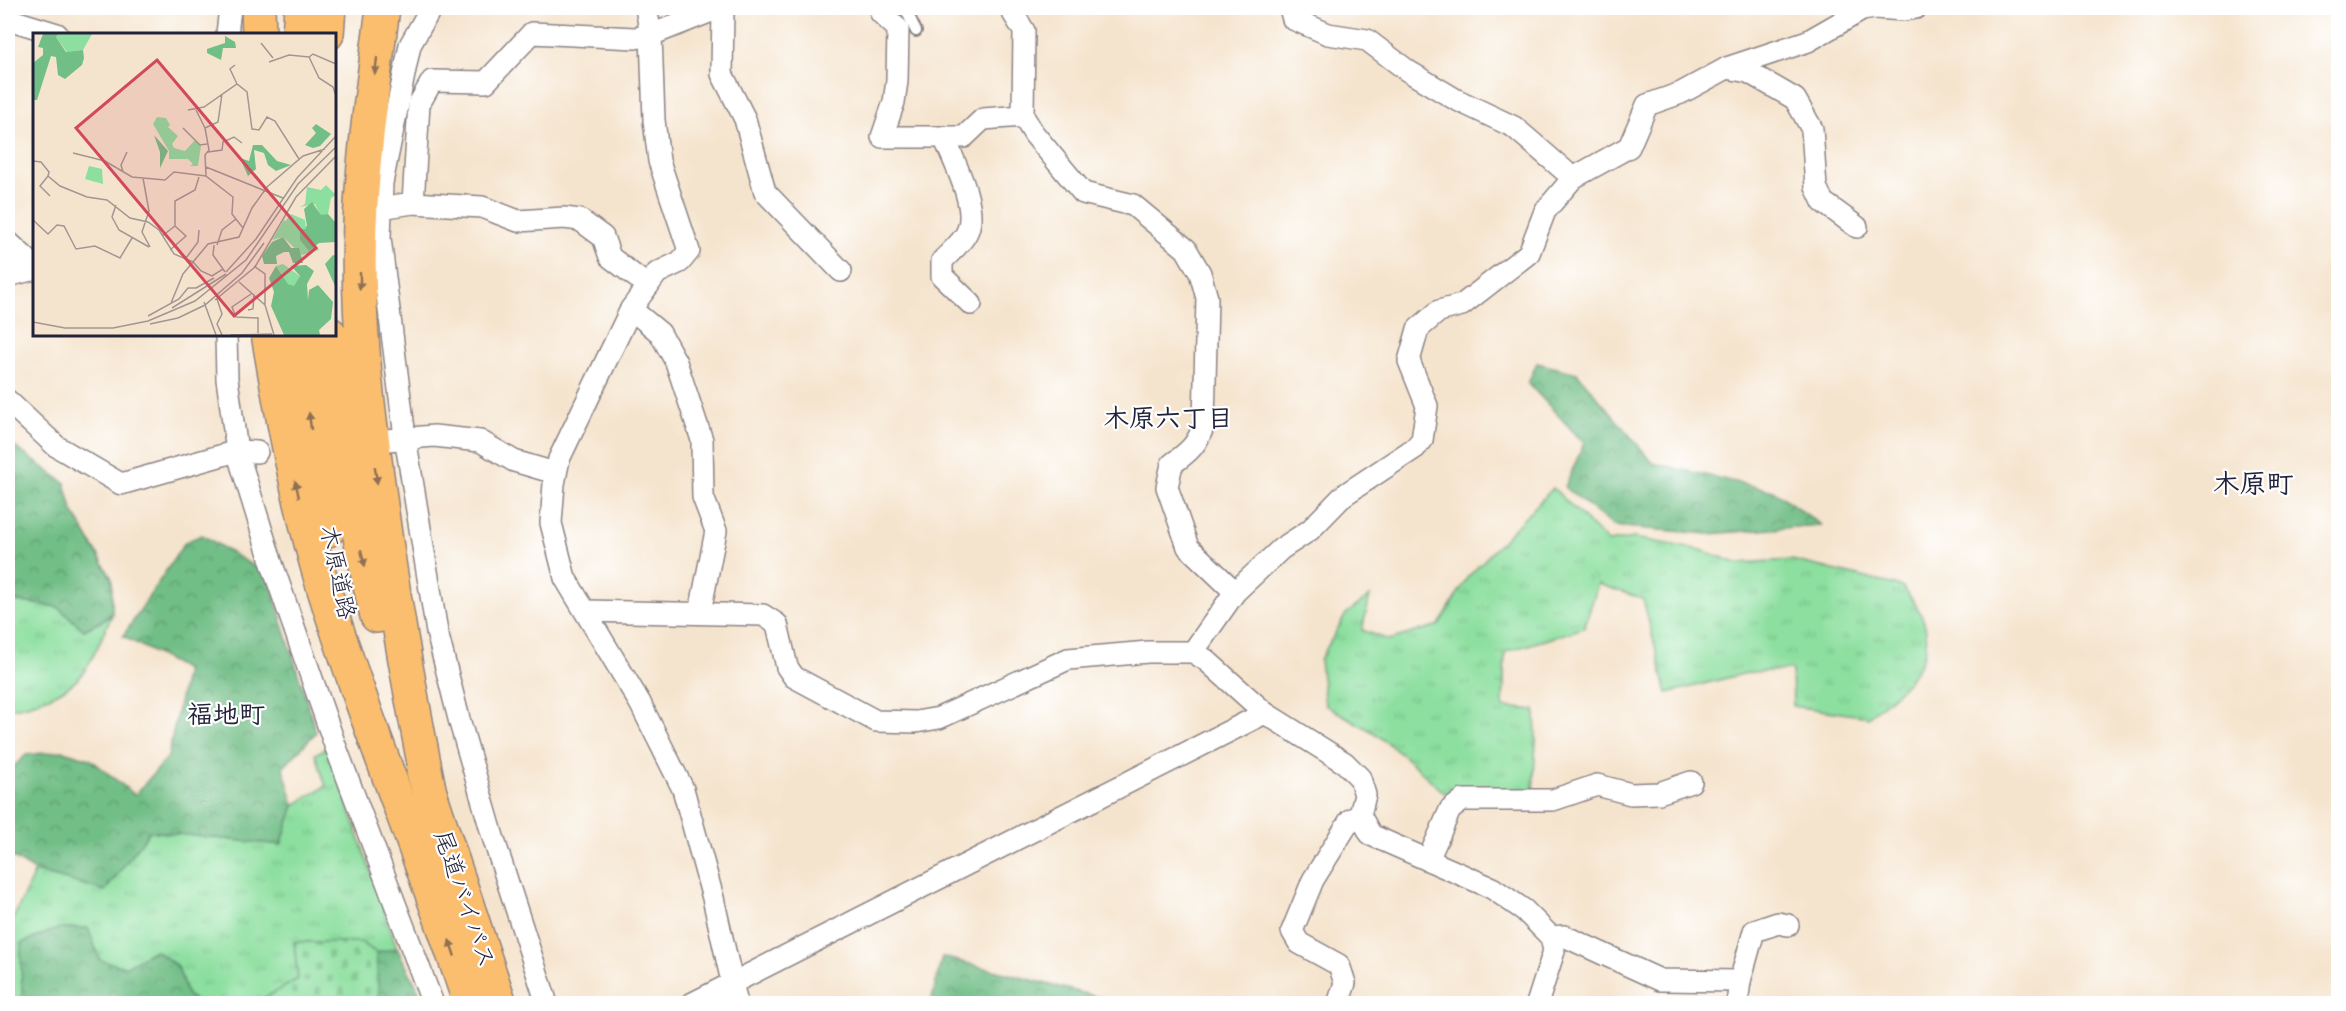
<svg xmlns="http://www.w3.org/2000/svg" width="2346" height="1011" viewBox="0 0 2346 1011" font-family="Caveat,'Klee One',sans-serif">
<style>
.grass{fill:url(#grass-tufts);stroke:#57806d;stroke-width:1.5}
.forest{fill:url(#forest-crowns);stroke:#4a7060;stroke-width:1.5}
.cemetery{fill:url(#cemetery-stones);stroke:#57806d;stroke-width:1.5}
.lines{fill:none;stroke-linecap:round;stroke-linejoin:round}
.lane-casing{stroke:#8c8384;stroke-width:14}
.street-casing{stroke:#8c8384;stroke-width:24}
.highway-casing{stroke:#8c8384;stroke-width:36}
.lane{stroke:#fff;stroke-width:10}
.street{stroke:#fff;stroke-width:21}
.highway{stroke:#fbbe6e;stroke-width:33}
.oneway{fill:#8e7054}
.labels{text-anchor:middle;dominant-baseline:central;stroke-width:4.5;stroke-linejoin:round;paint-order:stroke}
.street-label{font-size:24px;fill:#22223b;stroke:#fff}
.neighbourhood-label{font-size:26px;font-weight:bold;fill:#22223b;stroke:#fff}
.quarter-label{font-size:27px;font-weight:bold;fill:#22223b;stroke:#fff}
.inset-road{fill:none;stroke:#a19693;stroke-width:1.5}
.view{fill:#d1495b;fill-opacity:0.15;stroke:#d1495b;stroke-width:3}
.inset-edge{fill:none;stroke:#22223b;stroke-width:3}
</style>
<defs>
<pattern id="grass-tufts" width="24" height="20" patternUnits="userSpaceOnUse" patternTransform="scale(1.5)"><rect width="24" height="20" fill="#8cdf9f"/><path d="M3 7l-1-3M5 7V3M7 7l1-3M15 17l-1-3M17 17v-4M19 17l1-3" fill="none" stroke="#78bf8a"/></pattern>
<pattern id="forest-crowns" width="20" height="18" patternUnits="userSpaceOnUse" patternTransform="scale(1.5)"><rect width="20" height="18" fill="#71be86"/><path d="M2 6a3 3 0 1 1 6 0M12 15a3 3 0 1 1 6 0" fill="none" stroke="#5c9a6f"/></pattern>
<pattern id="cemetery-stones" width="16" height="16" patternUnits="userSpaceOnUse" patternTransform="scale(1.5)"><rect width="16" height="16" fill="#8cdf9f"/><path d="M2 7V4a2 2 0 0 1 4 0v3zM10 15v-3a2 2 0 0 1 4 0v3z" fill="#78bf8a"/></pattern>
</defs>
<rect width="100%" height="100%" fill="#fff"/>
<filter id="ink" filterUnits="userSpaceOnUse"><feTurbulence type="fractalNoise" baseFrequency=".0167" numOctaves="2"/><feDisplacementMap in="SourceGraphic" scale="12" xChannelSelector="R" yChannelSelector="G"/><feConvolveMatrix kernelMatrix="1 2 1 2 8 2 1 2 1" color-interpolation-filters="sRGB"/></filter>
<filter id="wash" filterUnits="userSpaceOnUse"><feTurbulence type="fractalNoise" baseFrequency=".008" numOctaves="4" result="noise"/><feDisplacementMap in="SourceGraphic" scale="24" xChannelSelector="R" yChannelSelector="G"/><feGaussianBlur stdDeviation="1.35" result="paint"/><feColorMatrix in="noise" values="0 0 0 0 0 0 0 0 0 0 0 0 0 0 0 0 0 1.4 0 .05"/><feComposite in="paint" operator="in"/></filter>
<g filter="url(#wash)">
<rect width="100%" height="100%" fill="#f5e4cd"/>
<g class="grass">
<path d="M1553 488 1608 542 1634 538 1701 550 1737 563 1792 560 1903 587C1909 596 1919 608 1923 619 1939 664 1898 691 1868 717L1793 706 1792 670 1751 672 1667 693 1643 599 1598 584 1584 628 1505 652 1503 707 1535 710 1536 740 1533 793 1449 797 1406 758 1373 732 1325 705 1320 660 1346 614 1370 596 1362 630 1389 640 1439 625 1467 578Z"/>
<path d="M8 600 58 607 84 630 112 615C103 633 96 654 85 670 72 691 31 707 8 708Z"/>
<path d="M328 747 397 948 376 953 361 942H294L298 979 256 1003H198L187 995 178 967 155 950 126 967 21 943 22 1003 8 1004V930L35 871 105 891 150 831 281 845 294 805 326 786 315 754Z"/>
</g>
<g class="forest">
<path d="M1537 363 1577 373 1653 463 1774 491 1821 525 1709 534 1613 526 1565 487 1584 443 1528 383Z"/>
<path d="M8 442 65 483 72 510 112 579V615L84 630 58 607 8 600Z"/>
<path d="M202 535 268 575 316 732 283 768 294 805 281 845 150 831 105 891 35 871 8 854V772L26 755 63 751 90 759 135 795 168 757 186 670 123 636 185 542Z"/>
<path d="M60 928H88L100 960 125 967 155 950 178 967 187 995 198 1003H22L21 943Z"/>
<path d="M397 948 423 999 422 1003H379L376 953Z"/>
<path d="M942 957 1094 996 1109 1003H931Z"/>
</g>
<path class="cemetery" d="M294 942H361L376 953 379 1003H256L298 979Z"/>
</g>
<g filter="url(#ink)">
<g class="lines">
<defs>
<path id="lane" d="M905 8 916 31"/>
<g id="street">
<path d="M431 8 410 45 382 183 380 238 405 437 437 632 459 719 493 837 547 1004"/>
<path d="M646 8 651 35 654 120 659 161 689 251 680 262 657 273 631 309 559 459 554 484 551 523 565 578 640 703 683 789 713 898 737 1004"/>
<path d="M723 8 722 74 745 119 765 192 841 271"/>
<path d="M881 8V13L898 29 897 81 894 102 882 137H964L983 119 1023 116"/>
<path d="M1013 8V13L1024 31 1023 116 1034 134 1083 193 1133 205 1186 249 1200 273 1207 298 1204 423C1199 443 1189 452 1172 464L1167 487 1188 547 1235 592"/>
<path d="M1290 8 1293 19 1328 34 1367 40 1408 71 1455 99 1514 127 1573 178"/>
<path d="M8 19 57 34"/>
<path d="M227 34 230 8"/>
<path d="M1727 68 1748 72 1795 99 1812 129 1816 187 1823 202 1857 227"/>
<path d="M944 137C953 160 979 208 967 232 963 242 949 253 942 261V276L971 304"/>
<path d="M413 203 482 207 518 221 564 218 580 220 603 237 610 257 648 286"/>
<path d="M380 208 413 203 419 104 432 81 486 82 532 33 635 38 651 35 719 8"/>
<path d="M8 242 30 262 33 270"/>
<path d="M8 276 34 269"/>
<path d="M631 309 660 333 676 362 702 440 703 497 716 531 700 612"/>
<path d="M226 334 227 379 237 451 272 564 335 745 433 1004"/>
<path d="M8 401 56 446 121 484 237 451 257 452"/>
<path d="M387 440 434 436 480 441 514 461 555 473"/>
<path d="M586 611 763 615 777 624 787 667 794 677 876 721 916 722 939 718 1068 659 1148 652H1193L1206 660 1265 713 1345 763 1360 778 1365 795 1360 815 1371 835 1492 888 1524 910 1551 937 1554 951 1537 1004"/>
<path d="M1193 652 1235 592 1281 549 1310 530 1344 495 1415 448 1422 440 1427 406 1409 361 1418 329 1439 311 1462 305 1529 253 1545 211 1573 178 1629 147 1647 105 1681 93 1727 68 1808 41 1862 10 1875 8 1904 10 1916 8"/>
<path d="M1428 860 1450 810 1463 800H1553L1597 785 1631 794 1659 793 1691 782"/>
<path d="M1551 937 1564 936 1660 980 1740 981"/>
<path d="M691 1004 1265 713"/>
<path d="M1338 1004 1345 983 1339 965 1299 943 1292 931 1313 880 1350 820 1360 815"/>
<path d="M1737 1004 1740 981 1754 931 1778 923 1788 925"/>
</g>
<g id="highway">
<path d="M258 8 259 34"/>
<path d="M383 8C374 79 363 152 360 224 356 313 367 402 379 490 392 592 410 693 430 794"/>
<path d="M299 34 301 8"/>
<path d="M327 34 329 8"/>
<path d="M268 334C282 418 298 502 322 583 366 725 424 862 470 1004"/>
<path d="M301 334 310 426 328 530"/>
<path d="M330 334C340 430 355 523 377 616"/>
<path d="M423 772 500 1004"/>
</g>
</defs>
<use href="#lane" class="lane-casing"/>
<use href="#street" class="street-casing"/>
<use href="#highway" class="highway-casing"/>
<use href="#lane" class="lane"/>
<use href="#street" class="street"/>
<use href="#highway" class="highway"/>
</g>
<defs><path id="oneway-solid" d="M-6-.8H1V-3.2L6.5 0L1 3.2V.8H-6Z" transform="scale(1.5)"/></defs>
<g class="oneway">
<use href="#oneway-solid" transform="translate(376 66) rotate(97)"/>
<use href="#oneway-solid" transform="translate(360 281) rotate(90)"/>
<use href="#oneway-solid" transform="translate(310 421) rotate(-97)"/>
<use href="#oneway-solid" transform="translate(376 475) rotate(82)"/>
<use href="#oneway-solid" transform="translate(297 489) rotate(-103)"/>
<use href="#oneway-solid" transform="translate(363 558) rotate(76)"/>
<use href="#oneway-solid" transform="translate(452 948) rotate(-109)"/>
</g>
</g>
<g class="labels">
<g class="street-label">
<text transform="translate(338 572) rotate(78)">木原道路</text>
<text transform="translate(465 899) rotate(71)">尾道バイパス</text>
</g>
<g class="neighbourhood-label">
<text x="1168" y="418">木原六丁目</text>
<text x="226" y="714">福地町</text>
</g>
<g class="quarter-label">
<text x="2253" y="484">木原町</text>
</g>
</g>
<g transform="translate(33 33)">
<rect width="303" height="303" fill="#f5e4cd"/>
<path d="M25 1H59L50 17 34 19 23 4ZM124 84 133 85 137 92 135 94 145 103 139 111 141 115 152 118 162 107 168 113 165 133H157L160 131 155 126H136V118L120 91ZM293 152 303 162 298 165 295 181 288 183 282 171 267 174 272 171 274 154 288 157ZM251 187 267 196 276 218 283 212 286 217 269 222 250 204 239 207ZM250 231 267 243 261 254 255 251 243 233Z" fill="#8cdf9f"/>
<path d="M10 1H25L23 4 33 19 50 17 51 25 49 32 32 46 25 42 23 24 18 23 4 67H0V30L10 22V15L5 14ZM192 3 202 9 203 15H190L188 27 174 20V16L192 10ZM283 91 298 101 287 113 280 115 272 112 283 100 279 95ZM121 102 135 118 127 135V119ZM220 112H229L244 128 258 132 243 138 235 132 231 120 221 117 223 136 215 143 207 125 216 128ZM279 169 288 182 295 181 303 190V209L286 210 276 218 267 207V196L274 193 271 176ZM250 204 258 215H266L270 230H260L256 219H251L243 223 244 231H231L229 223 239 209ZM300 222 303 223V255L292 231ZM273 232 281 238 274 251 275 267 276 257 285 252 300 269 298 286 286 297 287 302H251L238 273 241 259 236 245 243 233 255 251 261 253 267 243 258 233Z" fill="#71be86"/>
<path d="M56 133 69 136 70 151 52 146ZM258 181 272 187 273 196H257L252 189Z" fill="#8cdf9f"/>
<path class="inset-road" d="M228 10 240 25M276 24 286 45 300 54 303 63M236 29 256 22 276 24 280 21 303 31M202 32 197 36 204 51M189 61 185 89 172 95 176 117 172 122 173 143 200 164 199 181 210 195M155 77 171 74 204 51 214 59 219 96 226 97 234 84 242 88 266 126M163 77 172 95M150 95 167 112 174 111M175 119 189 117 190 109 201 104 209 110M40 120 72 128 99 144 132 147 141 139 173 143M0 128 8 129 16 139 15 143 27 153 54 164 74 167 97 185 115 189 126 197 141 221 160 229 168 238 179 243 190 236 192 239M173 134 250 165M90 139 88 132 94 119M15 143 7 153 17 163M110 145 116 178 109 199 117 214M83 172 79 184 86 197 116 214M0 187 15 201 24 192 31 193 43 216 62 213 87 225 99 205M129 203 142 193V168L162 157 166 144M181 212 180 222 190 236M184 212 189 197 203 186M137 217 153 203 142 193M153 225 165 209 166 197M221 233 232 241V272L241 302M193 239 223 206 264 145 303 103M206 249 232 272M163 255 181 245M218 261 199 274 203 284 225 285V300M184 266 189 281 184 291 189 302M182 267 222 234 263 164 303 123M171 269 183 302M138 270 150 241 175 211 206 204 219 175 234 154 270 123 292 116M139 275 193 241M215 277 220 276 221 262M115 283 146 266 155 255H164M0 289 32 295H80L115 288 162 268 213 227 265 151 303 114M117 291 145 285 172 272 209 240 231 210M197 302 239 301"/>
<path class="view" d="M124 27 283 215 201 283 43 95Z"/>
<rect width="303" height="303" class="inset-edge"/>
</g>
<rect width="2346" height="1011" fill="none" stroke="#fff" stroke-width="30"/>
</svg>
